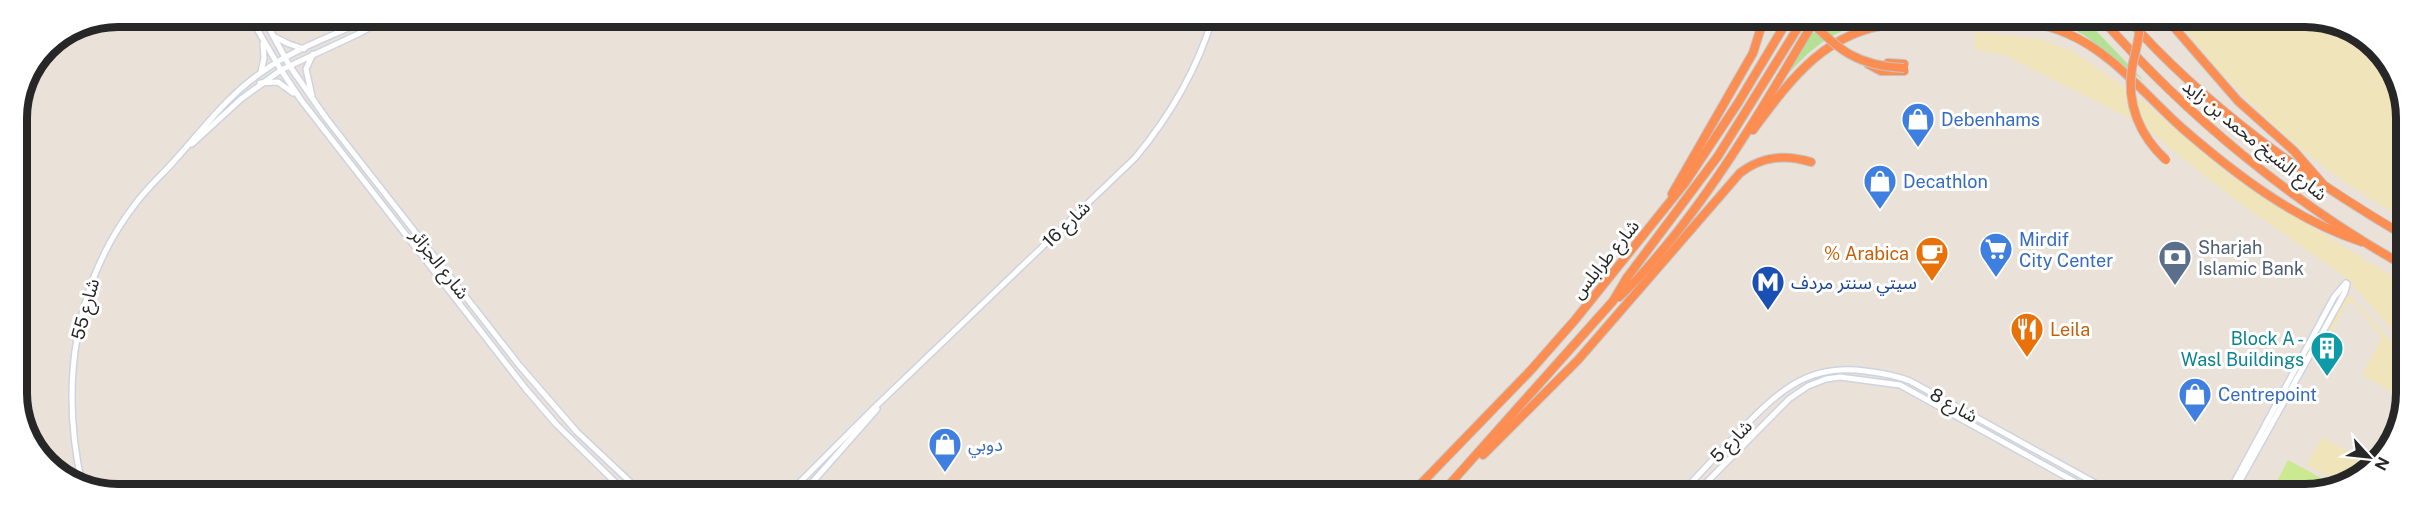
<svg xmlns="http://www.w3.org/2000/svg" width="2423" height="511" viewBox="0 0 2423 511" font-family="'Public Sans','Noto Sans Arabic',sans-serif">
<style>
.green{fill:#b5e195}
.sand{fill:#f0e4bb}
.pitch{fill:#cae990}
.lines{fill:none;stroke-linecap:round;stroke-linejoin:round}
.tertiary-casing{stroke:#ced3e1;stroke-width:8}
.secondary-casing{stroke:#ced3e1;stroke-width:8}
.motorway-casing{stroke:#c3c3c3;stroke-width:10}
.tertiary{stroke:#fff;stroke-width:5}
.secondary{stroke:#fff;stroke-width:5}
.motorway{stroke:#fd8d51;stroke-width:8}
.motorway-bridge-casing{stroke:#c3c3c3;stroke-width:10;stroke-linecap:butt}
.motorway-bridge{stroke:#fd8d51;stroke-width:8}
.labels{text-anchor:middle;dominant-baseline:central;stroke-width:6;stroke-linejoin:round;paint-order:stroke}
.shop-label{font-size:18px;fill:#366cbe;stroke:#fff;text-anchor:start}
.street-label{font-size:18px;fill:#272727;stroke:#fff}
.service-label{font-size:18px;fill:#4e5e75;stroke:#fff;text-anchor:start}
.food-label{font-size:18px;fill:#c56008;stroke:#fff;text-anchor:end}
.transit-label{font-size:18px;fill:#164399;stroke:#fff;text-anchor:start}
.culture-label{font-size:18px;fill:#0d838f;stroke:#fff;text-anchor:end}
.rim{fill:none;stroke:#272727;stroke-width:8}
</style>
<rect width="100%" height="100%" fill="#eae1d9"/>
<g class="green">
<path d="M1835 18H1888C1840 25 1813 44 1783 80L1781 79 1811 34 1827 27Z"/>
<path d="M2044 18H2084L2144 81 2084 35 2064 24Z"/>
</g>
<g class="sand">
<path d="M2175 18H2324L2376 46 2404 98 2405 219C2313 169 2239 100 2175 18Z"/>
<path d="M1976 32 2040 39 2072 51 2088 61 2148 105 2228 174 2252 190 2385 272 2405 282V345L2351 283 2341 274 2234 199 2139 123 2006 56 1974 49Z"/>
<path d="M2347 292 2405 356V399L2362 375 2382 337 2354 303H2347L2320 354 2314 351Z"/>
<path d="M2322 437 2374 465 2372 469 2339 483 2307 465Z"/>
</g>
<path class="pitch" d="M2288 460 2334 485C2315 492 2291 501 2272 491Z"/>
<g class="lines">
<defs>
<g id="tertiary">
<path d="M192 144 241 99 281 70 358 34 389 17"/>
<path d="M82 484C60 386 73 284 136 203 148 187 163 174 176 159 204 128 227 96 262 72 295 48 336 35 372 17"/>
<path d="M2236 488 2345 292 2347 284"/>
<path d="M2092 491 2104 494"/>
<path d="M789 493 872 410 1135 158C1170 116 1197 70 1213 17"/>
<path d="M803 493 877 409"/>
<path d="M1681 494C1700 473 1719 453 1738 433 1777 393 1806 363 1865 371 1881 373 1895 375 1910 381L2115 494"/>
<path d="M1695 494 1789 399 1808 386 1826 379 1840 377 1900 385 2097 494"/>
<path d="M2228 494 2334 297 2346 283"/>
</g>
<g id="secondary">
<path d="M250 17 281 70 301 100 525 388 556 424 626 493"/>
<path d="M263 17 289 65 326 118 519 365 577 432 642 493"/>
<path d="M275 37 289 44 304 49"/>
<path d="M261 72 264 58 263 44"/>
<path d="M260 83 278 82 293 93"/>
<path d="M312 96 306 69 313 54"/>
</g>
<g id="motorway">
<path d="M1981 18C2011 20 2038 21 2066 33 2112 52 2145 95 2182 128 2235 174 2295 220 2362 242"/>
<path d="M2101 18C2187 116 2291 202 2405 266"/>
<path d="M2127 18C2207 108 2302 175 2405 236"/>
<path d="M2166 18 2238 101 2294 151 2322 183"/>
<path d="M1888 63 1904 64"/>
<path d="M1868 64 1881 71H1904"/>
<path d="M1753 130C1791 79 1826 30 1895 24 1926 21 1957 24 1987 21"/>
<path d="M1672 194 1753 53 1764 18"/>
<path d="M1619 297C1639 279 1657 257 1674 236 1728 168 1772 92 1816 18"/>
<path d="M1483 455 1578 360 1740 173C1762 156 1785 154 1811 162"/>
<path d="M1411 494 1531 370 1575 320 1685 183 1738 103 1789 18"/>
<path d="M1441 494 1613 301 1626 279 1718 156 1804 18"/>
</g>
</defs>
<use href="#tertiary" class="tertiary-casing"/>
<use href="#secondary" class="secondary-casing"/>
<use href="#motorway" class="motorway-casing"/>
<use href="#tertiary" class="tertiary"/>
<use href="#secondary" class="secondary"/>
<use href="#motorway" class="motorway"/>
<defs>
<g id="motorway-bridge">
<path d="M1808 18C1838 51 1859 66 1904 68"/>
<path d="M2140 18C2141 36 2135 51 2132 68 2126 104 2140 136 2166 160"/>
</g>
</defs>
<use href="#motorway-bridge" class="motorway-bridge-casing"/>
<use href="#motorway-bridge" class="motorway-bridge"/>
</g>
<defs>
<symbol id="shop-pin" viewBox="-11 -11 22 30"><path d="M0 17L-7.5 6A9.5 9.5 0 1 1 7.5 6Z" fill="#3f7fe0" stroke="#fff"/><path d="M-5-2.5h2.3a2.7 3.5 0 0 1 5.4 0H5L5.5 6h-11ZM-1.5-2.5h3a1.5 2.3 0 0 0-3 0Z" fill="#fff"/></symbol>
<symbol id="supermarket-pin" viewBox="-11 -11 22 30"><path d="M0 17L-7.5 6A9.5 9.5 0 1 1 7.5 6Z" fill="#3f7fe0" stroke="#fff"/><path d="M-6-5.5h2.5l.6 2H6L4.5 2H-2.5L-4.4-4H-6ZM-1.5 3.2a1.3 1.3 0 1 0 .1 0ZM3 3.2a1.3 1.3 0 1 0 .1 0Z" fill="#fff"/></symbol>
<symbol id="cafe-pin" viewBox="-11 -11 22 30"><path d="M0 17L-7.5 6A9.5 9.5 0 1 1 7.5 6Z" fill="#e8710a" stroke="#fff"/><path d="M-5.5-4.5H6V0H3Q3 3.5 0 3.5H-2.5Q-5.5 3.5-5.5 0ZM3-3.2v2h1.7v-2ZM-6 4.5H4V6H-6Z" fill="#fff"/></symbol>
<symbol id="bank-pin" viewBox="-11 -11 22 30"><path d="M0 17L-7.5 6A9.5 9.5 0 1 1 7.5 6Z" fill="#5c6f8a" stroke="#fff"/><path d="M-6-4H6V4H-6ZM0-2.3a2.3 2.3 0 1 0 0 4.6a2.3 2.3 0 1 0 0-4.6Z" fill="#fff"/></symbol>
<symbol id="metro-pin" viewBox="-11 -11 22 30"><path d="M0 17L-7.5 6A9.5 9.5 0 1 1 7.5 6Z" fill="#1a4fb4" stroke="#fff"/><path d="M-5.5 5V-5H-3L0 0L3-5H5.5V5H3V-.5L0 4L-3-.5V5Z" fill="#fff"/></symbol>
<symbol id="restaurant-pin" viewBox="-11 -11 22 30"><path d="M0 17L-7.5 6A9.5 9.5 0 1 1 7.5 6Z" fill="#e8710a" stroke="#fff"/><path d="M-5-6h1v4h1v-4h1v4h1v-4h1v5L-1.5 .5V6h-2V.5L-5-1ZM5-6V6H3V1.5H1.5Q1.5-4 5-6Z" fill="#fff"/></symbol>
<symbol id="building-pin" viewBox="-11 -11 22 30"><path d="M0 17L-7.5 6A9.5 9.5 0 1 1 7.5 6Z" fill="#0f9aa8" stroke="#fff"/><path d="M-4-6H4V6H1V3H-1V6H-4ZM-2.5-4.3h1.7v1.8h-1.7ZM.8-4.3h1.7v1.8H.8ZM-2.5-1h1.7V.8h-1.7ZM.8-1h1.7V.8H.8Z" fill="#fff"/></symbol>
</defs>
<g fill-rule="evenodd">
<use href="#shop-pin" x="1899" y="100" width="38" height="52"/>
<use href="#shop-pin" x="1861" y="162" width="38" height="52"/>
<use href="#supermarket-pin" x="1977" y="230" width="38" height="52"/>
<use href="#cafe-pin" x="1913" y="234" width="38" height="52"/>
<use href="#bank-pin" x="2156" y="238" width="38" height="52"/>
<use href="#metro-pin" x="1749" y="263" width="38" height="52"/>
<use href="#restaurant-pin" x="2008" y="310" width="38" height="52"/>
<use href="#building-pin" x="2308" y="329" width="38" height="52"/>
<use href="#shop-pin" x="2176" y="375" width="38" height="52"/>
<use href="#shop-pin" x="926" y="425" width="38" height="52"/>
</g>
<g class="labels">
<g class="shop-label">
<text x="1941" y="119">Debenhams</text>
<text x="1903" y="181">Decathlon</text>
<text x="2019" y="239">Mirdif<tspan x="2019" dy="21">City Center</tspan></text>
<text x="2218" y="394">Centrepoint</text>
<text x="968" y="444">دوبي</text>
</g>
<g class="street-label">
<text transform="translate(2255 140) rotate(39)">شارع الشيخ محمد بن زايد</text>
<text transform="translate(1066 224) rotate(-44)">شارع 16</text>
<text transform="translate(1605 259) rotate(-51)">شارع طرابلس</text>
<text transform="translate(440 264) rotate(52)">شارع الجزائر</text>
<text transform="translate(85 309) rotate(-75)">شارع 55</text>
<text transform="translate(1954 405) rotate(29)">شارع 8</text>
<text transform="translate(1731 441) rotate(-46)">شارع 5</text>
</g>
<g class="service-label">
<text x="2198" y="247">Sharjah<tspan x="2198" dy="21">Islamic Bank</tspan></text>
</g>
<g class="food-label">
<text x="1909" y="253">% Arabica</text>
<text x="2050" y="329" text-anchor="start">Leila</text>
</g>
<g class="transit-label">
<text x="1791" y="282">سيتي سنتر مردف</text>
</g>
<g class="culture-label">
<text x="2304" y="338">Block A -<tspan x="2304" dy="21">Wasl Buildings</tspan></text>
</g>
</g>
<path d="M0 0H2423V511H0ZM118 27H2305A91 91 0 0 1 2396 118V393A91 91 0 0 1 2305 484H118A91 91 0 0 1 27 393V118A91 91 0 0 1 118 27Z" fill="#fff" fill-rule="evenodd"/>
<path class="rim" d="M118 27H2305A91 91 0 0 1 2396 118V393A91 91 0 0 1 2305 484H118A91 91 0 0 1 27 393V118A91 91 0 0 1 118 27Z"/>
<g transform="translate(2369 457) rotate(117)" stroke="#ffffff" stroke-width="4.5" paint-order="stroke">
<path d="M0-4.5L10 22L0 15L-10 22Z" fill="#272727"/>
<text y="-9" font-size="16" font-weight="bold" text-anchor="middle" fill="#272727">N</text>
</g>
</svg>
